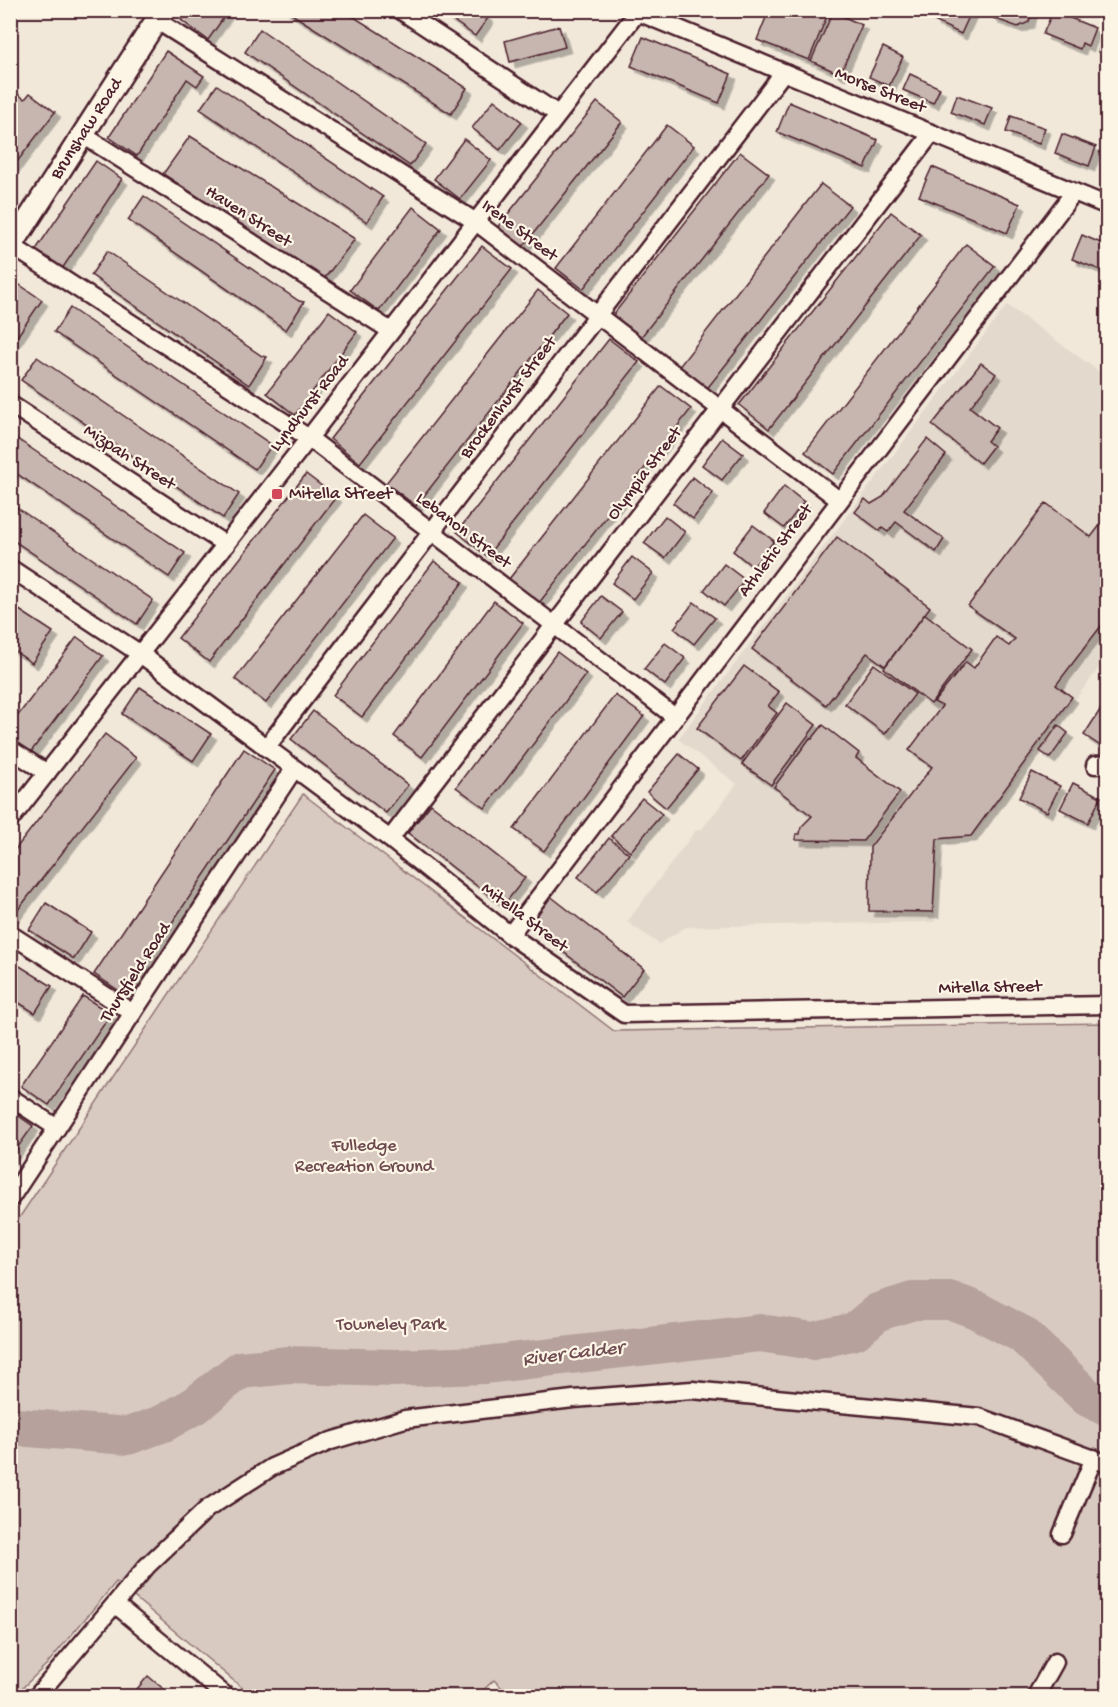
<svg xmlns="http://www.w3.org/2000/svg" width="1118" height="1707" viewBox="0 0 1118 1707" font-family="'Gochi Hand',sans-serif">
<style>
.built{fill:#e4d9cd}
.green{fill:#d8cac0;stroke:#917476;stroke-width:1.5}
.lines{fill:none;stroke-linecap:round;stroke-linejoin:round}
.river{stroke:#b6a19c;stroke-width:38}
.building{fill:#c7b6af;stroke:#4a1f2b;stroke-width:1.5;filter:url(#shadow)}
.minor-casing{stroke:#4a1f2b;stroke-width:21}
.tertiary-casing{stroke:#4a1f2b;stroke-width:26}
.minor{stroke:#fcf5e5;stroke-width:16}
.tertiary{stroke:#fcf5e5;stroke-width:21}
.poi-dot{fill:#d1495b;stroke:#fcf5e5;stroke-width:2}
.labels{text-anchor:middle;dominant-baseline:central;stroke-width:4.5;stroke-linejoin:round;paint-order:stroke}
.street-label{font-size:18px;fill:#4a1f2b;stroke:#fcf5e5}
.poi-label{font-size:18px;fill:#4a1f2b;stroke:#fcf5e5;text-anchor:start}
.park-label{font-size:18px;fill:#6e4a50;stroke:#fcf5e5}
.water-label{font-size:20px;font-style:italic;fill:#704c53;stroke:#fcf5e5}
</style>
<defs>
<filter id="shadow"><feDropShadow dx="5.5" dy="5.5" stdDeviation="0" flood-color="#0004"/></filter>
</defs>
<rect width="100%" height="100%" fill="#f1e8da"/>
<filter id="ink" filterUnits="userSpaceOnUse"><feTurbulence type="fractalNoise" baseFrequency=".0167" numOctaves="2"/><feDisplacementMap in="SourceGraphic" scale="12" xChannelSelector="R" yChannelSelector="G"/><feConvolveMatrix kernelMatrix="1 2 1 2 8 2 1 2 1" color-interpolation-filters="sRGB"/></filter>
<g filter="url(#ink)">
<path class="built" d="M1007 305 1107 377V657L974 836 937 839 935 922 686 927 659 944 627 922 696 830 702 829 737 784 678 739Z"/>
<path class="green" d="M303 794 614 1031 1107 1023V1696H510L494 1680 477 1696H252L116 1582 47 1664 16 1694H11V1230Z"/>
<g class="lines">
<path class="river" d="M10 1429 16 1427 128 1436 164 1423 194 1406 240 1370 289 1365 394 1368 485 1365 760 1333 813 1341 855 1331 878 1312 913 1301H952L976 1310 1023 1335 1088 1398 1108 1408"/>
</g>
<g class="building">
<path d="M188 10H229L208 40 181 20Z"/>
<path d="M285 10H343L467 88 451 114Z"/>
<path d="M446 10H478L488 18 475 36 444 14Z"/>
<path d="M769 10 829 11 809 60 757 40Z"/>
<path d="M939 10H972L961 34 934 21Z"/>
<path d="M995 10H1032L1029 22 1018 27 993 18Z"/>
<path d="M1053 11 1095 28 1088 46 1082 43 1080 49 1043 34Z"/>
<path d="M833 12 862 25 840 74 811 61Z"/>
<path d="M559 26 565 47 510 62 505 41Z"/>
<path d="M260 29 426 144 410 166 245 52Z"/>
<path d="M1106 30 1108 31V55L1098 52Z"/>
<path d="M643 37 731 74 719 103 631 66Z"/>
<path d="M883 47 903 57 889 86 869 77Z"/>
<path d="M166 51 204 76 197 86 187 79 137 156 109 137Z"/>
<path d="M910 74 940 88 933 103 903 90Z"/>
<path d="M217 85 383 197 367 222 200 109Z"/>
<path d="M12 90 25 99 30 93 55 112 10 171V120L16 113 10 109V93Z"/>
<path d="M957 95 992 108 985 125 951 112Z"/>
<path d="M494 100 522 122 500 150 472 128Z"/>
<path d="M597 102 622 122 521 249 496 229Z"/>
<path d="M789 102 878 140 865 168 777 132Z"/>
<path d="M1011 116 1045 128 1039 144 1006 132Z"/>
<path d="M667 125 694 146 583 289 556 268Z"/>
<path d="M1062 134 1096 147 1089 166 1055 153Z"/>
<path d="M190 136 355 239 324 279 163 174Z"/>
<path d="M464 139 491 160 460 199 434 179Z"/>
<path d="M740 152 769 174 641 337 613 315Z"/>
<path d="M96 161 122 179 62 269 35 251Z"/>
<path d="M932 167 1020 204 1007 233 919 196Z"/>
<path d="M821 184 850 206 706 390 678 368Z"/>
<path d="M144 196 299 301 304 302 286 330 128 220Z"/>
<path d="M413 207 441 229 379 311 350 290Z"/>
<path d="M891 212 921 235 769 429 739 405Z"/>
<path d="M1082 235 1108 246V273L1072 259Z"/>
<path d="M966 244 995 266 833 474 805 452Z"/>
<path d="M482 246 512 269 360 463 330 439Z"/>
<path d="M107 251 262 356 267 357 249 385 91 275Z"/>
<path d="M14 281 42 300 10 347V287Z"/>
<path d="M538 290 567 313 416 506 386 483Z"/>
<path d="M70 308 272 445 255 469 54 332Z"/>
<path d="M329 311 357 332 295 415 267 393Z"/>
<path d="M609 339 639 362 487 556 457 532Z"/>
<path d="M37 357 239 494 223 518 21 380Z"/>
<path d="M981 363 996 374 970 407 997 428 987 441 993 446 980 463 932 425Z"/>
<path d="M661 386 691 409 539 603 509 579Z"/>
<path d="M10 434 185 553 169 577 10 469Z"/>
<path d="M722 438 743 454 722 480 702 465Z"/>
<path d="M927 439 946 455 904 510 944 539 936 552 896 522 888 532 882 528 880 531 855 512 865 499 871 504 883 497Z"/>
<path d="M306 474 336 497 209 662 178 638Z"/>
<path d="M693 477 713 493 693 519 673 503Z"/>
<path d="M784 486 804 502 784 528 764 513Z"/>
<path d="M10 503 153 600 137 624 10 538Z"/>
<path d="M1046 503 1091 537 1108 515V617L1056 685 1072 697 971 836 937 839 933 912 869 911 870 847 932 767 909 750 942 706 934 702 966 662 974 668 996 637 1009 646 1015 639 968 606Z"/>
<path d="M363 515 393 538 266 703 235 679Z"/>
<path d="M665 516 685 532 665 558 644 543Z"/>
<path d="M753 525 774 541 753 567 733 551Z"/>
<path d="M837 537 930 607 885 666 867 653 826 705 752 649Z"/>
<path d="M632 557 653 573 633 599 612 583Z"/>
<path d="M434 561 463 582 362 717 333 695Z"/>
<path d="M724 564 745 580 724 606 704 590Z"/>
<path d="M601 596 622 612 601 638 581 622Z"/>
<path d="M494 601 523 623 422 757 394 736Z"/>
<path d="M694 602 715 618 694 644 674 628Z"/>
<path d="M10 604 53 632 32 663 10 648Z"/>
<path d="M925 614 972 649 931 704 884 668Z"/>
<path d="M77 637 103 656 30 753 10 738V726Z"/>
<path d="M665 643 685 658 665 685 644 669Z"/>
<path d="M557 652 586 674 485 808 456 787Z"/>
<path d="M874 664 915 694 885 734 845 704Z"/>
<path d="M744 666 779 692 768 706 777 713 741 761 697 728Z"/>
<path d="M140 687 211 734 193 761 122 714Z"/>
<path d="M615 695 644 716 544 851 514 829Z"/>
<path d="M787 703 816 725 771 785 742 764Z"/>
<path d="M1102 707 1108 710V745L1105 749 1084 735Z"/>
<path d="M313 711 408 785 386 813 291 739Z"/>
<path d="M823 725 859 753 856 758 900 792 863 841 796 840V834H800L801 827 812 816 774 787 810 738 812 739Z"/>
<path d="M1058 725 1068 733 1050 758 1040 751Z"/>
<path d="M105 734 136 758 10 920V856Z"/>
<path d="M244 749 275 770 124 994 94 974Z"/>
<path d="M679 754 698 769 666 808 647 792Z"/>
<path d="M1032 772 1060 786 1047 812 1019 798Z"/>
<path d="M1073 783 1101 797 1088 823 1060 809Z"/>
<path d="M642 798 662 814 630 852 611 836Z"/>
<path d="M431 804 525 878 503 906 408 833Z"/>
<path d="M609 838 629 854 597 892 578 877Z"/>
<path d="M549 895 644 969 622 997 527 924Z"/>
<path d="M46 903 91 932 74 959 29 930Z"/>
<path d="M10 960 52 986 35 1013 10 997Z"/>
<path d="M83 996 111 1014 49 1105 21 1086Z"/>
<path d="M10 1110 33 1126 10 1158Z"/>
<path d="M148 1676 172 1696H131Z"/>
</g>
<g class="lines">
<defs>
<g id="minor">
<path d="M400 10 558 114"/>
<path d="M638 12 1108 206"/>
<path d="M156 20 476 222 839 500"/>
<path d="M83 135 391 331"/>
<path d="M12 246 309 438 675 717"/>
<path d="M10 404 226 545"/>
<path d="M10 568 139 653 390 839 510 935 624 1014 1108 1005"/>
<path d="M266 748 783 73"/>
<path d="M10 749 47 773"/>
<path d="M1095 765 1108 764"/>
<path d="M10 820 309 438 639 10"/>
<path d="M390 839 932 133"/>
<path d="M10 934 133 1013"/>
<path d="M510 935 1074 192"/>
<path d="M10 1097 57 1128"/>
<path d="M10 1199 294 769"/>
<path d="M1062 1534 1094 1458"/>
<path d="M116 1605 226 1696"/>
<path d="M37 1696 147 1566 207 1509 272 1467 331 1441 405 1419 573 1399 692 1390 979 1417 1108 1464"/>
<path d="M1036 1696 1055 1662"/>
</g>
<path id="tertiary" d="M10 248 163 10"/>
</defs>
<use href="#minor" class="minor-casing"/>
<use href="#tertiary" class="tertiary-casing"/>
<use href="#minor" class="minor"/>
<use href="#tertiary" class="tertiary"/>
</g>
</g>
<rect class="poi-dot" x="271" y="488" width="12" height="12" rx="3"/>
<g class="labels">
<g class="street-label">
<text transform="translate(880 91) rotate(22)">Morse Street</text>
<text transform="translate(87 129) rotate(-57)">Brunshaw Road</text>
<text transform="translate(248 217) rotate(33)">Haven Street</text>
<text transform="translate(519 231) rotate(37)">Irene Street</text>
<text transform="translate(509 398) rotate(-53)">Brockenhurst Street</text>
<text transform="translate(310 404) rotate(-52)">Lyndhurst Road</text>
<text transform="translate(129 458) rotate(33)">Mizpah Street</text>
<text transform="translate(645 474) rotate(-53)">Olympia Street</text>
<text transform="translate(463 531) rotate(37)">Lebanon Street</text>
<text transform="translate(776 551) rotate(-53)">Athletic Street</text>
<text transform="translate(524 918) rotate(37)">Mitella Street</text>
<text transform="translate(136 973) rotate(-57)">Thursfield Road</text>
<text transform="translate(990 988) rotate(-1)">Mitella Street</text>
</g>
<g class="poi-label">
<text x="289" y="494">Mitella Street</text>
</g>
<g class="park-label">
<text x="364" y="1146">Fulledge<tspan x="364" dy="21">Recreation Ground</tspan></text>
<text x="391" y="1325">Towneley Park</text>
</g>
<g class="water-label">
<text transform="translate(573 1355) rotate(-7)">River Calder</text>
</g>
</g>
<rect width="1118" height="1707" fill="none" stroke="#fcf5e5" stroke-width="36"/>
<rect x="18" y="18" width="1082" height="1671" fill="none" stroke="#4a1f2b" stroke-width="2" filter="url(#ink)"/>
</svg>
